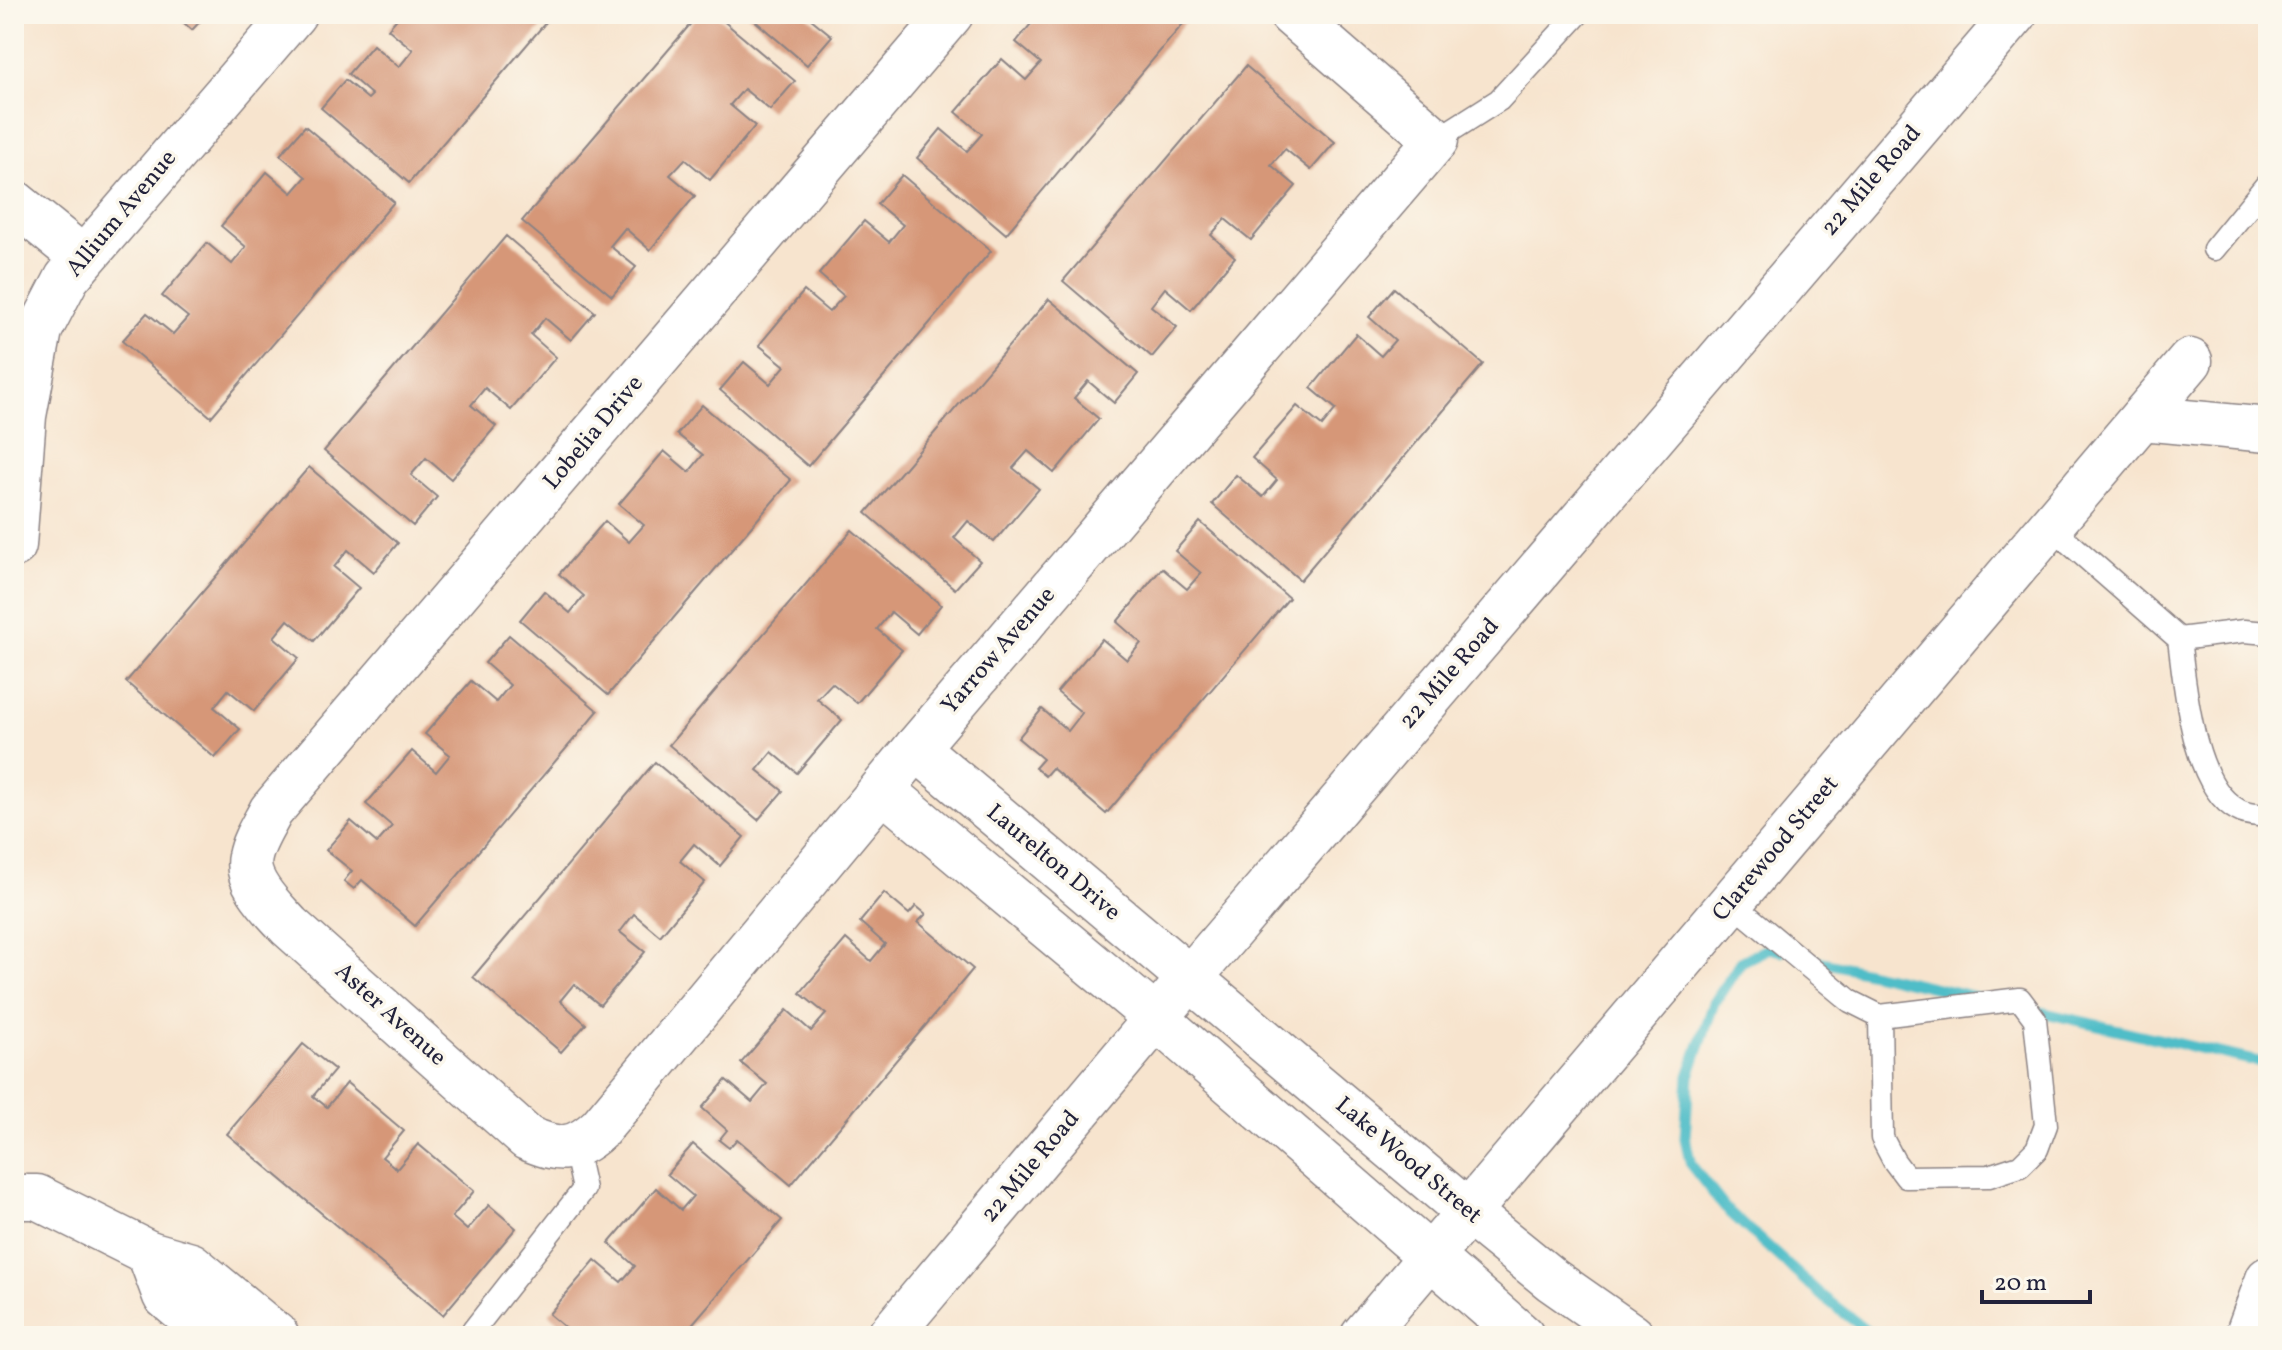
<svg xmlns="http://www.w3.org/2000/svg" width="2282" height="1350" viewBox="0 0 2282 1350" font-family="Vollkorn,serif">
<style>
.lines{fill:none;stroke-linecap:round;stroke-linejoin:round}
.stream{stroke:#50bdc8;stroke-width:11}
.building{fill:#d69778}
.lane-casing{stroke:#8c8384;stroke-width:25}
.street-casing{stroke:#8c8384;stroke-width:47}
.lane{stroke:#fff;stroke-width:22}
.street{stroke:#fff;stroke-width:44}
.labels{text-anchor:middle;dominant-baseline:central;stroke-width:7;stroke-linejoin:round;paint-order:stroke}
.street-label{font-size:24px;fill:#22223b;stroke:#fbf7ec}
</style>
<rect width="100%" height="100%" fill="#fbf7ec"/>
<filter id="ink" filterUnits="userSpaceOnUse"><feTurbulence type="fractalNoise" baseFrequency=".0125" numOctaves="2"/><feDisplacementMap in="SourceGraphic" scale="16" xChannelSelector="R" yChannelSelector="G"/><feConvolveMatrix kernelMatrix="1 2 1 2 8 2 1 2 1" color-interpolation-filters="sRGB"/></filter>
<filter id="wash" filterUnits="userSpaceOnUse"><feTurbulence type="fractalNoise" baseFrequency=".006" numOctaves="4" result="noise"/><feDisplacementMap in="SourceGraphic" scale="32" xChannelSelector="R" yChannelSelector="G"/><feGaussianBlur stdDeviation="1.8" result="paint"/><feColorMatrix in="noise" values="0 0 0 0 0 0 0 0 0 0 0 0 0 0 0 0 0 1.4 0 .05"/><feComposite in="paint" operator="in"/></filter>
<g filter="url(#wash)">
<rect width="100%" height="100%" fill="#f7e4ce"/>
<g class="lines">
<g class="stream">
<path d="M1781 951 1769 948 1741 962 1714 1003 1689 1076 1685 1138 1691 1165 1725 1208 1822 1296 1874 1336"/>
<path d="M1806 958 1976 997"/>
<path d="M2032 1010 2268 1064"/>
</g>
</g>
<g id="blocks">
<g class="building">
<path d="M174 14H207L192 30Z"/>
<path d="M401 14H553L409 183 321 108 345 80 368 99 372 95 348 74 373 45 399 67 413 50 388 29Z"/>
<path d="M699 14H715L795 81 770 110 744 89 730 105 755 126 710 180 685 159 670 175 695 196 650 250 625 228 610 246 636 267 612 296 522 221Z"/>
<path d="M747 14H805L832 36 807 65Z"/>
<path d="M1039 14H1183L1188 18 1006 234 917 158 941 129 967 151 982 134 956 112 1002 59 1026 80 1041 63 1016 42Z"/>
<path d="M1246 66 1335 142 1311 170 1285 149 1271 165 1296 186 1251 240 1225 219 1211 235 1235 257 1191 310 1165 288 1151 306 1177 327 1152 357 1063 281Z"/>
<path d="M305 126 394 202 211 417 122 341 147 313 173 334 188 317 162 296 207 243 232 264 246 247 221 226 267 172 292 193 306 177 280 155Z"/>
<path d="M902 175 991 251 808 466 720 390 744 362 770 384 785 366 759 345 804 291 829 312 844 296 819 274 864 221 889 242 903 225 877 204Z"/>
<path d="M506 236 595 312 571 340 545 318 531 335 556 357 511 410 485 388 471 405 496 426 451 479 426 458 411 475 437 497 413 526 324 451Z"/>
<path d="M1394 288 1483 364 1300 580 1212 504 1236 475 1263 497 1277 480 1252 458 1297 406 1322 426 1336 409 1311 388 1356 334 1381 356 1395 340 1369 317Z"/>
<path d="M1049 299 1138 374 1114 403 1088 381 1074 398 1099 419 1054 473 1028 451 1013 468 1039 489 994 542 968 521 954 538 980 561 955 589 866 513Z"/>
<path d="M702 405 791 480 608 695 520 620 544 591 570 613 584 596 559 574 605 521 629 542 644 525 619 504 664 451 689 472 703 455 677 434Z"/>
<path d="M309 467 398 543 374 572 348 550 334 567 359 588 314 641 288 620 274 637 299 658 254 711 228 690 214 707 240 729 215 758 126 682Z"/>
<path d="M1200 522 1289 598 1106 814 1052 768 1045 776 1035 768 1043 759 1018 738 1042 709 1068 731 1082 713 1057 692 1102 639 1127 660 1141 643 1117 622 1162 568 1187 589 1201 573 1175 551Z"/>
<path d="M852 530 941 605 917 634 891 612 877 629 902 650 857 703 832 683 817 699 842 720 797 773 772 752 757 770 783 791 758 820 669 745Z"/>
<path d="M509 635 598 711 415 926 362 880 354 889 344 881 352 871 326 850 351 821 377 843 392 826 366 804 412 751 436 772 450 755 425 734 471 681 496 702 510 685 485 663Z"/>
<path d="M655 762 744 837 720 866 694 844 680 861 705 882 660 936 634 914 620 932 645 952 600 1005 574 984 560 1001 586 1024 561 1052 473 977Z"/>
<path d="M884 893 909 914 916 906 926 914 918 922 973 969 791 1185 737 1139 729 1148 719 1140 727 1130 702 1108 726 1080 752 1102 767 1084 741 1063 787 1010 811 1031 826 1014 800 993 846 939 871 961 885 944 860 922Z"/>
<path d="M303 1044 335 1070 313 1096 327 1107 347 1083 404 1131 382 1157 397 1169 418 1144 474 1191 452 1217 467 1230 489 1205 516 1228 443 1315 227 1134Z"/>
<path d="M693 1144 782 1220 682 1336H575L549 1314 595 1260 621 1282 635 1266 609 1243 656 1188 681 1210 693 1196 667 1174Z"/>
</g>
</g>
</g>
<g filter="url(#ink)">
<use href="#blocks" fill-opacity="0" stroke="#8c8384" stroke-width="2"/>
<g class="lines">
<defs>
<g id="lane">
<path d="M1436 140 1499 100 1578 14"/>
<path d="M2214 249 2268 183"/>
<path d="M2050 526 2179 639C2185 684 2192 786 2238 810 2246 815 2259 815 2268 816"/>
<path d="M2179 639 2244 631 2268 633"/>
<path d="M1731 902 1850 1001 1880 1016 2020 999 2035 1019 2046 1125 2037 1149 2020 1166 1989 1176 1906 1177 1894 1161 1882 1138 1880 1016"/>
<path d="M472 1332 584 1189 574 1144"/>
</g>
<g id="street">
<path d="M951 14 271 811C264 825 253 841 250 857 244 882 274 909 289 926L527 1138C558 1151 573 1153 600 1128L916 748 1436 140 1291 14"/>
<path d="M14 202 83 258"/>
<path d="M2142 418 2268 430"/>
<path d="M14 545 24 416 40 330 67 278 294 14"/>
<path d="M916 748 1468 1212 1552 1280 1632 1336"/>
<path d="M883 790 1156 1018 1522 1336"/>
<path d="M14 1197H37L149 1253"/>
<path d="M212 1336 165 1296 149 1253 191 1265 277 1336"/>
<path d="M889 1336 1190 978 2015 14"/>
<path d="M1363 1336 2190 361"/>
<path d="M2247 1336 2268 1279"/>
</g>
</defs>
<use href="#lane" class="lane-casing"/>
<use href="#street" class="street-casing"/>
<use href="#lane" class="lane"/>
<use href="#street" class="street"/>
</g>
</g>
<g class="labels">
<g class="street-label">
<text transform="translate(1872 181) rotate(-49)">22 Mile Road</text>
<text transform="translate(122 214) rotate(-50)">Allium Avenue</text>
<text transform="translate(594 433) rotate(-50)">Lobelia Drive</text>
<text transform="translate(999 651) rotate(-49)">Yarrow Avenue</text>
<text transform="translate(1450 674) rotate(-49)">22 Mile Road</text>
<text transform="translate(1776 849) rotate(-50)">Clarewood Street</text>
<text transform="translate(1053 863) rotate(40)">Laurelton Drive</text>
<text transform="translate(390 1015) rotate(42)">Aster Avenue</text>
<text transform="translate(1408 1161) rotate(40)">Lake Wood Street</text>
<text transform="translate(1031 1167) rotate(-50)">22 Mile Road</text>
</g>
</g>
<rect width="2282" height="1350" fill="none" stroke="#fbf7ec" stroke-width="48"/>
<path d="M1982 1290v12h108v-12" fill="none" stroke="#22223b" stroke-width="4"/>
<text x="1994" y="1290" font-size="24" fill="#22223b" stroke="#fbf7ec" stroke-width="6" paint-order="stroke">20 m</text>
</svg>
